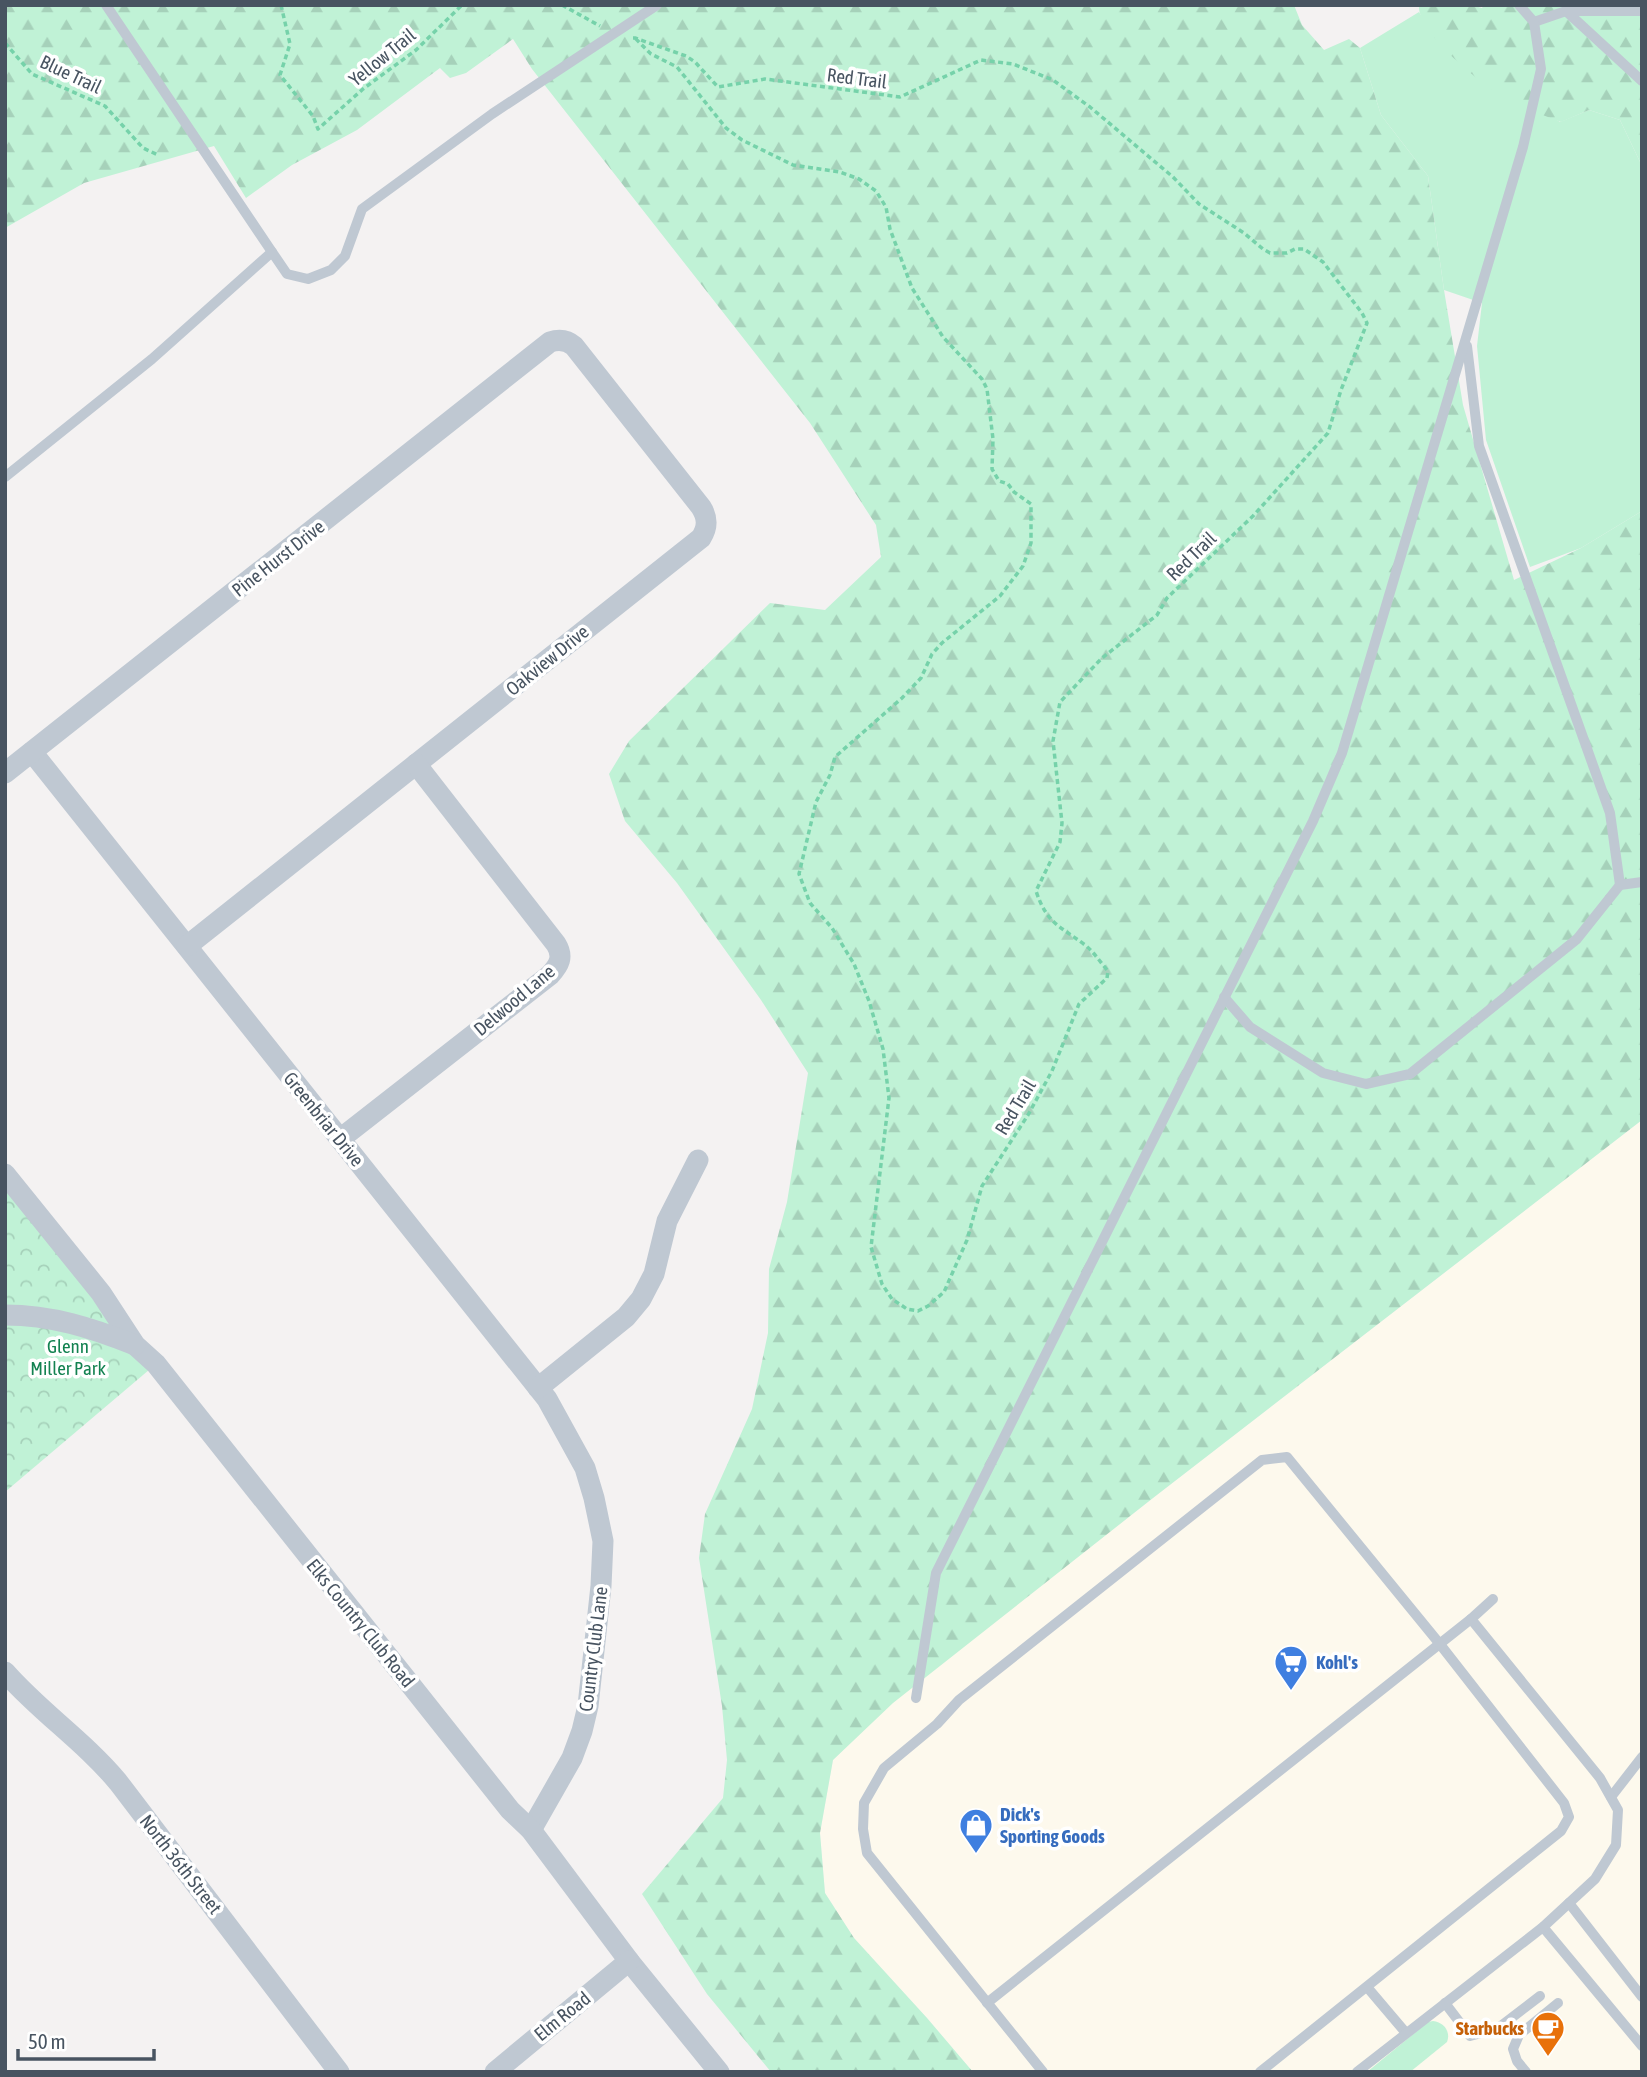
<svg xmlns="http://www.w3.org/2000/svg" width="1647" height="2077" viewBox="0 0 1647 2077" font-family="'Asap Condensed',sans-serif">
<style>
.commercial{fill:#fdf9ed}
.grass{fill:#c0f2d6}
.forest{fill:url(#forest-firs)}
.park{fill:url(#park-crowns)}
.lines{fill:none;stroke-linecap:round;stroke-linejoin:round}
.path{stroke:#76d2aa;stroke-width:3.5;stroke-dasharray:5 3.5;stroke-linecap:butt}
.lane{stroke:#bfc8d2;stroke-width:10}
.street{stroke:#bfc8d2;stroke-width:21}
.labels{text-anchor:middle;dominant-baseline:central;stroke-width:7;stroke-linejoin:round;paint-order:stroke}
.street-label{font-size:19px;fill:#485461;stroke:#fff}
.park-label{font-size:19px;fill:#138251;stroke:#fff}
.shop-label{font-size:19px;font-weight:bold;fill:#366cbe;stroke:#fff;text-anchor:start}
.food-label{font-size:19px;font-weight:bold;fill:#c56008;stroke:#fff;text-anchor:end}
</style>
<defs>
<pattern id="forest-firs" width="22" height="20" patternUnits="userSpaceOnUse" patternTransform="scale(1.75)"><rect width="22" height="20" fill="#c0f2d6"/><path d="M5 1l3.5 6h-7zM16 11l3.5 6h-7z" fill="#a6d1ba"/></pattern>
<pattern id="park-crowns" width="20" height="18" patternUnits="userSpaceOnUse" patternTransform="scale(1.75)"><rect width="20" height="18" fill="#c0f2d6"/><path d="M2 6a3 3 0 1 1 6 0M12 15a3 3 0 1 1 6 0" fill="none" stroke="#a6d1ba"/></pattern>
</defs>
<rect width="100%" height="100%" fill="#f4f2f2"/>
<path class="commercial" d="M1642 1120V2072H973L927 2018 854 1938 825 1893 820 1833 833 1760 892 1703 1153 1498Z"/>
<g class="grass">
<path d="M1419 12 1435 37 1560 122 1589 110 1620 120 1642 166V511L1581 548 1530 567 1486 440 1477 346 1482 303 1444 290 1428 176 1381 115 1360 48Z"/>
<path d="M1433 2021C1444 2022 1451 2032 1447 2042L1410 2072H1367L1428 2022Z"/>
</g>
<g class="forest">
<path d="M5 5H1294L1302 25 1324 50 1349 39 1360 48 1381 115 1428 176 1444 290 1463 405 1514 580 1581 548 1642 511V1120L1153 1498 893 1703 833 1760 820 1833 825 1893 854 1938 927 2018 973 2072H771L707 1994 642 1894 723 1798 727 1760 722 1706 699 1558 705 1514 752 1409 768 1333 769 1269 787 1202 808 1073 761 1000 677 883 625 821 609 774 629 741 770 603 825 610 881 557 876 525 810 423 532 69 513 39 466 73 450 78 440 68 357 130 292 165 246 198 214 146 84 183 5 228Z"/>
<path d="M1419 5H1471L1482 8 1484 5H1642V166L1620 120 1589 110 1561 122C1543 115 1523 108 1506 98 1483 86 1416 32 1419 5Z"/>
</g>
<path class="park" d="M5 1174 156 1364 5 1492Z"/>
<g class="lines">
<g class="path">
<path d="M281 5 290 44 280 75 313 116 318 129 363 89 416 50 462 5"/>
<path d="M562 5 600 26"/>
<path d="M633 38H635L686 56 695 62 718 87 765 79 900 97 981 60 1013 64 1053 80 1090 107 1173 177 1199 204 1244 233 1263 249 1270 253H1287L1295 249H1304L1323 262 1362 313 1367 323 1341 390 1328 433 1253 516 1167 598 1157 615 1102 658 1060 702 1053 741 1062 823 1060 842 1036 891C1047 924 1060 926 1085 945 1094 952 1100 962 1108 971L1107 978 1079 1004 1052 1071 1028 1115 982 1186 967 1240 944 1292 928 1306 918 1311 907 1309 892 1299 882 1284 871 1247 889 1098 883 1049 869 1001 854 964 832 928 810 903 799 874 816 802 830 775 835 757 902 698 921 678 932 654 942 643 1000 596 1023 566 1031 543V504L1014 492 1008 484 999 481 992 469 993 439 987 389 982 379 943 337 912 288 890 229 886 207 876 191 859 179 840 172 793 165 742 140 726 128 677 67 651 54 635 38"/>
<path d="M5 43 32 74 105 106 143 148 158 155"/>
</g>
<g class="lane">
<path d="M106 5 272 252"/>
<path d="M1566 11 1642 81"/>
<path d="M1534 22 1566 11H1642"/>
<path d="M1467 346 1479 446 1610 813 1620 885"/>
<path d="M5 477 152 359 272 252 287 274 308 279 331 270 345 256 362 209 492 114 657 5"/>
<path d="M1224 997 1250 1027 1323 1073 1366 1084 1410 1074 1577 939 1620 885 1642 882"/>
<path d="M916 1698 936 1573 1313 821 1342 753 1523 147 1541 69 1534 22 1519 5"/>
<path d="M1611 1797 1642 1757"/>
<path d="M1569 1903 1642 1997"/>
<path d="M1543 1927 1642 2046"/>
<path d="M1367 1987 1406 2033"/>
<path d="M987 2003 1471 1619 1493 1599"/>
<path d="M1445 2003 1470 2036 1497 2029 1540 1996"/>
<path d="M1043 2072 867 1853 863 1829 864 1803 884 1768 937 1724 959 1700 1262 1460 1287 1457 1439 1643 1564 1803 1569 1817 1561 1831 1260 2072"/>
<path d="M1357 2072 1543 1927 1595 1879 1616 1845 1618 1810 1600 1778 1471 1619"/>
<path d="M1526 2072 1517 2061 1513 2049 1519 2035 1558 2003"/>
</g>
<g class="street">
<path d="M32 752 547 1399 585 1468 594 1498 603 1541 601 1586 588 1706 582 1731 572 1758 531 1830"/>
<path d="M5 773 550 342C559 339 567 340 574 346L701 507C708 518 708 527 701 538L187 946"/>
<path d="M340 1139 550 975C559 965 564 957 556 944L416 764"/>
<path d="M5 1174 101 1293 135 1345 156 1364 510 1810 531 1830 629 1961 719 2072"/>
<path d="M5 1315C52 1315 92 1328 135 1345"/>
<path d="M538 1388 626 1317 641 1299 654 1274 667 1221 698 1160"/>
<path d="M5 1672C40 1712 84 1741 118 1782L339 2072"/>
<path d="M495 2072 629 1961"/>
</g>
</g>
<defs>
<symbol id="supermarket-pin" viewBox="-11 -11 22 30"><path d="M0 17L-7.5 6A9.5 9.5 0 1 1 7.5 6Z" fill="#3f7fe0" stroke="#fff"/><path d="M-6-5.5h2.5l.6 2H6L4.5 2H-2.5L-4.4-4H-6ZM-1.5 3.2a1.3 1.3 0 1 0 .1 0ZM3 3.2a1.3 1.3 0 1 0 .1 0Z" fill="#fff"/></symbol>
<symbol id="shop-pin" viewBox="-11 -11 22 30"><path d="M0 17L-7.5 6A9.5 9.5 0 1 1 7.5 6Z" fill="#3f7fe0" stroke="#fff"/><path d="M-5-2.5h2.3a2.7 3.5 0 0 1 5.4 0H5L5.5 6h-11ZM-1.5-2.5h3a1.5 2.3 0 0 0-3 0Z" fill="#fff"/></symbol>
<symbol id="cafe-pin" viewBox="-11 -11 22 30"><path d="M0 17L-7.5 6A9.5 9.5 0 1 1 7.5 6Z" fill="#e8710a" stroke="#fff"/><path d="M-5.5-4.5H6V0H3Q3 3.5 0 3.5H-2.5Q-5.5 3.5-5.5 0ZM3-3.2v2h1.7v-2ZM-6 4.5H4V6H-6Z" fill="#fff"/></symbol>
</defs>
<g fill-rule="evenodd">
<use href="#supermarket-pin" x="1272" y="1643" width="38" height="52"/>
<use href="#shop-pin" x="957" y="1806" width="38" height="52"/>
<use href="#cafe-pin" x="1529" y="2009" width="38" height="52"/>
</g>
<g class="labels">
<g class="street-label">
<text transform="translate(382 57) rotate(-39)">Yellow Trail</text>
<text transform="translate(71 74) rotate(25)">Blue Trail</text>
<text transform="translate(857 78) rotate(7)">Red Trail</text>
<text transform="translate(1191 556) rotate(-44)">Red Trail</text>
<text transform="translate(278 558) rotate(-38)">Pine Hurst Drive</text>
<text transform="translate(547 660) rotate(-39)">Oakview Drive</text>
<text transform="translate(514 1000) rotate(-40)">Delwood Lane</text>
<text transform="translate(1015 1107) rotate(-59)">Red Trail</text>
<text transform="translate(324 1119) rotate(51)">Greenbriar Drive</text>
<text transform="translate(361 1623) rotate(51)">Elks Country Club Road</text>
<text transform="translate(593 1649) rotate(-83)">Country Club Lane</text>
<text transform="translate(181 1864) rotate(52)">North 36th Street</text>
<text transform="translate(562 2016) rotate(-39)">Elm Road</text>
</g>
<g class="park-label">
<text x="68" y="1346">Glenn<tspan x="68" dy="22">Miller Park</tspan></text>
</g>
<g class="shop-label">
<text x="1316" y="1662">Kohl's</text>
<text x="1000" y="1814">Dick's<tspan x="1000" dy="22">Sporting Goods</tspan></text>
</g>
<g class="food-label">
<text x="1524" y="2028">Starbucks</text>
</g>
</g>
<rect width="1647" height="2077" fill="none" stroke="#485461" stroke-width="14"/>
<path d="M18 2049v10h136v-10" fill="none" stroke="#485461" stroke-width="3.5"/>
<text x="28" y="2049" font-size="21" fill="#485461" stroke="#ffffff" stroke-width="5" paint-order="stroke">50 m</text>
</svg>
